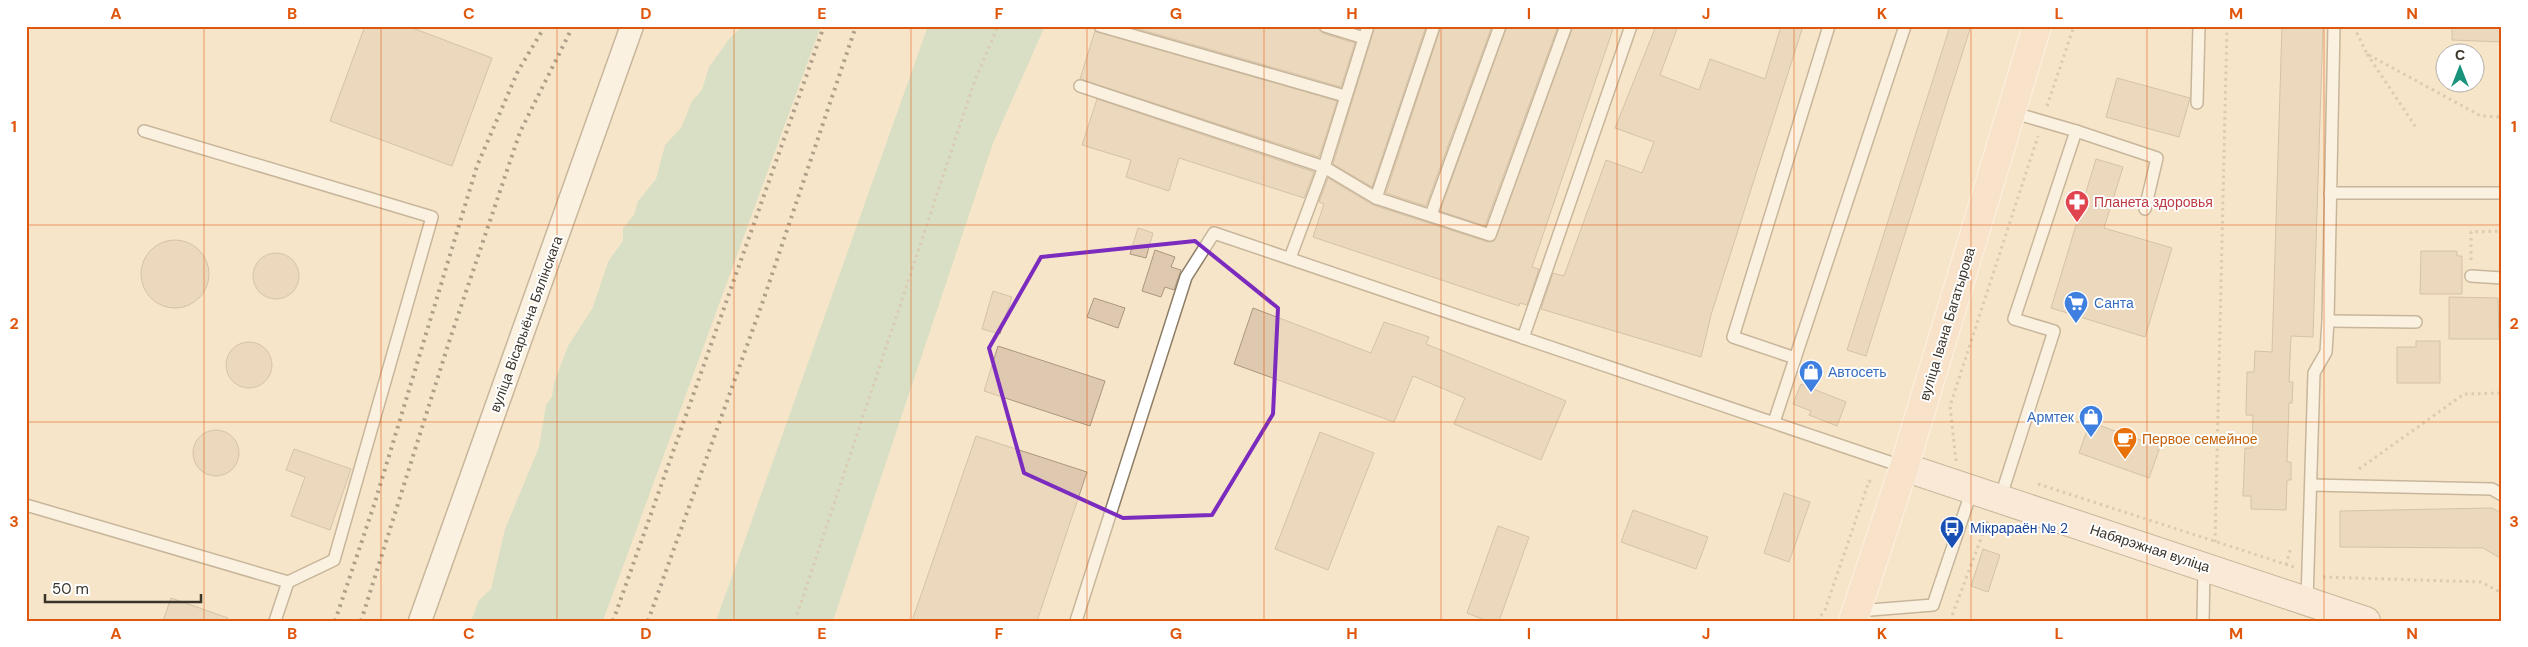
<svg xmlns="http://www.w3.org/2000/svg" width="2528" height="647" viewBox="0 0 2528 647" font-family="'DM Sans',sans-serif">
<style>
.green{fill:#b1d8c2}
.building{fill:#dec8af;stroke:#ab967f}
.lines{fill:none;stroke-linecap:round;stroke-linejoin:round}
.service-casing{stroke:#8d7d64;stroke-width:14}
.minor-casing{stroke:#8d7d64;stroke-width:25}
.secondary-casing{stroke:#8d7d64;stroke-width:30}
.primary-casing{stroke:#fff;stroke-width:30}
.path{stroke:#b8aa93;stroke-width:3;stroke-dasharray:2.5 4;stroke-linecap:butt}
.service{stroke:#fff;stroke-width:11}
.minor{stroke:#fff;stroke-width:22}
.secondary{stroke:#fbeee6;stroke-width:28}
.primary{stroke:#f8decd;stroke-width:28}
.rail{stroke:#544b3e;stroke-width:4;stroke-dasharray:2.5 5;stroke-linecap:butt}
.marked{fill:none;stroke:#7b2cbf;stroke-width:4;stroke-linejoin:round}
.grid{fill:none;stroke:#df570d;stroke-width:1;stroke-opacity:0.55}
.labels{text-anchor:middle;dominant-baseline:central;stroke-width:4;stroke-linejoin:round;paint-order:stroke}
.health-label{font-size:14px;fill:#be3a42;stroke:#fff;text-anchor:start}
.shop-label{font-size:14px;fill:#366cbe;stroke:#fff;text-anchor:start}
.street-label{font-size:14px;fill:#3b3429;stroke:#fff}
.food-label{font-size:14px;fill:#c56008;stroke:#fff;text-anchor:start}
.transit-label{font-size:14px;fill:#164399;stroke:#fff;text-anchor:start}
.neatline{fill:none;stroke:#df570d;stroke-width:2}
.grid-label{font-size:16px;text-anchor:middle;font-weight:bold;fill:#df570d}
</style>
<rect width="100%" height="100%" fill="#f7e5c9"/>
<g class="green">
<path d="M742 26H821L603 621H471L479 600 491 589 505 529 539 447 546 405 552 397 554 383 568 346 592 309 609 260 623 241V228L634 215 638 201 656 179 665 145 681 128 692 101 702 90 709 67 729 39Z"/>
<path d="M928 26H1045L993 143 833 621H716Z"/>
</g>
<g class="building">
<path d="M365 26H407L492 58 452 166 330 121Z"/>
<path d="M1128 26H1318L1322 33 1355 43 1341 87Z"/>
<path d="M1375 26H1426L1372 187 1333 164Z"/>
<path d="M1441 26H1492L1426 206 1386 193Z"/>
<path d="M1507 26H1558L1485 226 1440 211Z"/>
<path d="M1573 26H1614L1532 267 1539 269 1527 305 1520 303 1519 306 1313 237 1324 204 1319 202 1328 178 1373 205 1488 242 1494 241Z"/>
<path d="M1656 26H1678L1660 75 1699 90 1710 59 1765 79 1781 26H1803L1711 315 1701 357 1541 309 1553 273 1564 276 1606 160 1642 173 1654 142 1615 128Z"/>
<path d="M1950 26H1971L1866 356 1847 350Z"/>
<path d="M2282 26H2323L2313 337 2291 336 2289 382H2293L2292 403H2289L2287 462H2291V480H2287L2286 510 2251 509V496H2243L2245 448H2252L2253 415H2246L2247 372H2254L2255 351 2272 352Z"/>
<path d="M2452 26H2502V42L2452 40Z"/>
<path d="M1095 31 1337 101 1319 157 1080 79Z"/>
<path d="M2117 78 2190 98 2179 137 2106 117Z"/>
<path d="M1097 99 1314 172 1304 198 1179 158 1169 191 1126 177 1131 160 1082 145Z"/>
<path d="M2096 159 2123 167 2104 228 2172 248 2145 337 2051 308Z"/>
<path d="M1138 228 1153 233 1146 258 1130 254Z"/>
<circle cx="175" cy="274" r="34"/>
<path d="M1155 250 1175 257 1171 267 1181 270 1174 290 1165 287 1161 297 1142 291Z"/>
<path d="M2421 251H2457V256H2462V294H2420Z"/>
<circle cx="276" cy="276" r="23"/>
<path d="M993 291 1012 297 1000 334 982 329Z"/>
<path d="M2449 297 2498 298 2499 339H2449Z"/>
<path d="M1094 298 1125 308 1118 328 1087 317Z"/>
<path d="M1253 308 1371 353 1384 322 1429 337 1426 344 1566 401 1541 460 1454 424 1465 398 1413 376 1394 422 1234 364Z"/>
<path d="M2416 341H2440V383H2397V347H2416Z"/>
<circle cx="249" cy="365" r="23"/>
<path d="M998 346 1105 381 1090 426 984 391Z"/>
<path d="M1801 384 1846 402 1837 426 1809 415 1811 411 1793 404Z"/>
<path d="M2090 422 2160 447 2149 478 2079 453Z"/>
<circle cx="216" cy="453" r="23"/>
<path d="M1320 432 1374 453 1328 570 1275 549Z"/>
<path d="M976 436 1087 472 1037 621H912Z"/>
<path d="M294 449 351 469 330 530 291 516 305 477 286 470Z"/>
<path d="M1784 493 1810 502 1789 562 1764 553Z"/>
<path d="M2492 508 2502 513V559L2483 548 2340 547V511Z"/>
<path d="M1633 510 1708 537 1696 569 1621 542Z"/>
<path d="M1498 526 1529 537 1499 621H1487L1467 613Z"/>
<path d="M1983 549 2000 555 1988 592 1971 586Z"/>
<path d="M171 598 228 618 227 621H163Z"/>
</g>
<g class="lines">
<defs>
<g id="service">
<path d="M1100 26 1345 96"/>
<path d="M1325 26 1364 38"/>
<path d="M1080 86 1324 167 1376 198 1490 235 1566 26"/>
<path d="M2197 103 2199 26"/>
<path d="M144 131 432 217 334 560 288 582"/>
<path d="M2076 131 2157 158 2145 209"/>
<path d="M2330 193H2502"/>
<path d="M1376 198 1434 26"/>
<path d="M1431 215 1500 26"/>
<path d="M1290 258 1324 167 1368 26"/>
<path d="M2471 276 2502 278"/>
<path d="M2328 321 2416 322"/>
<path d="M1523 338 1631 26"/>
<path d="M1795 358 1733 337 1829 26"/>
<path d="M1774 422 1905 26"/>
<path d="M2311 485 2492 489 2502 495"/>
<path d="M2000 499 2054 331 2014 319 2076 131 2011 112"/>
<path d="M26 505 288 582 275 621"/>
<path d="M2307 601 2314 373 2326 352 2328 321 2334 26"/>
<path d="M1858 611 1933 605 1972 490"/>
<path d="M1076 621 1186 277 1214 233 1904 467"/>
<path d="M2203 621 2204 567"/>
</g>
<path id="minor" d="M420 621 632 26"/>
<path id="secondary" d="M1904 467 2366 621"/>
<path id="primary" d="M1853 621 1904 467 2037 26"/>
</defs>
<use href="#service" class="service-casing"/>
<use href="#minor" class="minor-casing"/>
<use href="#secondary" class="secondary-casing"/>
<use href="#primary" class="primary-casing"/>
<g class="path">
<path d="M2357 26V33L2367 54 2481 116 2502 117"/>
<path d="M2367 54 2417 129"/>
<path d="M2047 106 2074 26"/>
<path d="M2471 260V232L2502 231"/>
<path d="M1956 461 1950 406 2038 136"/>
<path d="M2359 469 2464 394 2502 393"/>
<path d="M2038 484 2294 567"/>
<path d="M2215 542 2227 26"/>
<path d="M2286 565 2291 547"/>
<path d="M2323 577 2481 582 2502 593"/>
<path d="M795 621 974 83 998 26"/>
<path d="M1817 621 1825 610 1869 481 1874 483"/>
<path d="M1950 621 1988 520"/>
</g>
<use href="#service" class="service"/>
<use href="#minor" class="minor"/>
<use href="#secondary" class="secondary"/>
<use href="#primary" class="primary"/>
<g class="rail">
<path d="M335 621 375 502 477 166 518 71 545 26"/>
<path d="M361 621 449 342 520 132 573 26"/>
<path d="M613 621 824 26"/>
<path d="M648 621 763 301 856 26"/>
</g>
</g>
<path d="M0 0H2528V647H0ZM1195 241 1278 308 1273 414 1212 515 1123 518 1024 473 989 348 1041 257Z" fill="#f7e5c9" fill-opacity=".55" fill-rule="evenodd"/>
<path class="marked" d="M1195 241 1278 308 1273 414 1212 515 1123 518 1024 473 989 348 1041 257Z"/>
<path class="grid" d="M204 26V621M381 26V621M557 26V621M734 26V621M911 26V621M1087 26V621M1264 26V621M1441 26V621M1617 26V621M1794 26V621M1971 26V621M2147 26V621M2324 26V621M26 225H2502M26 422H2502"/>
<defs>
<symbol id="pharmacy-pin" viewBox="-11 -11 22 30"><path d="M0 17L-7.5 6A9.5 9.5 0 1 1 7.5 6Z" fill="#e0444e" stroke="#fff"/><path d="M-2-6h4v4h4v4h-4v4h-4v-4h-4v-4h4Z" fill="#fff"/></symbol>
<symbol id="supermarket-pin" viewBox="-11 -11 22 30"><path d="M0 17L-7.5 6A9.5 9.5 0 1 1 7.5 6Z" fill="#3f7fe0" stroke="#fff"/><path d="M-6-5.5h2.5l.6 2H6L4.5 2H-2.5L-4.4-4H-6ZM-1.5 3.2a1.3 1.3 0 1 0 .1 0ZM3 3.2a1.3 1.3 0 1 0 .1 0Z" fill="#fff"/></symbol>
<symbol id="shop-pin" viewBox="-11 -11 22 30"><path d="M0 17L-7.5 6A9.5 9.5 0 1 1 7.5 6Z" fill="#3f7fe0" stroke="#fff"/><path d="M-5-2.5h2.3a2.7 3.5 0 0 1 5.4 0H5L5.5 6h-11ZM-1.5-2.5h3a1.5 2.3 0 0 0-3 0Z" fill="#fff"/></symbol>
<symbol id="cafe-pin" viewBox="-11 -11 22 30"><path d="M0 17L-7.5 6A9.5 9.5 0 1 1 7.5 6Z" fill="#e8710a" stroke="#fff"/><path d="M-5.5-4.5H6V0H3Q3 3.5 0 3.5H-2.5Q-5.5 3.5-5.5 0ZM3-3.2v2h1.7v-2ZM-6 4.5H4V6H-6Z" fill="#fff"/></symbol>
<symbol id="bus-pin" viewBox="-11 -11 22 30"><path d="M0 17L-7.5 6A9.5 9.5 0 1 1 7.5 6Z" fill="#1a4fb4" stroke="#fff"/><path d="M-5-6H5V4H4V6H2V4H-2V6H-4V4H-5ZM-3.5-4V0h7V-4ZM-3.5 1.2v1.5H-2V1.2ZM2 1.2v1.5H3.5V1.2Z" fill="#fff"/></symbol>
</defs>
<g fill-rule="evenodd">
<use href="#pharmacy-pin" x="2063" y="188" width="28" height="38"/>
<use href="#supermarket-pin" x="2062" y="289" width="28" height="38"/>
<use href="#shop-pin" x="1797" y="358" width="28" height="38"/>
<use href="#shop-pin" x="2077" y="403" width="28" height="38"/>
<use href="#cafe-pin" x="2111" y="425" width="28" height="38"/>
<use href="#bus-pin" x="1938" y="514" width="28" height="38"/>
</g>
<g class="labels">
<g class="health-label">
<text x="2094" y="202">Планета здоровья</text>
</g>
<g class="shop-label">
<text x="2094" y="303">Санта</text>
<text x="1828" y="372">Автосеть</text>
<text x="2074" y="417" text-anchor="end">Армтек</text>
</g>
<g class="street-label">
<text transform="translate(526 324) rotate(-70)">вуліца Вісарыёна Бялінскага</text>
<text transform="translate(1947 324) rotate(-73)">вуліца Івана Багатырова</text>
<text transform="translate(2150 548) rotate(18)">Набярэжная вуліца</text>
</g>
<g class="food-label">
<text x="2142" y="439">Первое семейное</text>
</g>
<g class="transit-label">
<text x="1970" y="528">Мікрараён № 2</text>
</g>
</g>
<rect width="2528" height="647" fill="none" stroke="#ffffff" stroke-width="55"/>
<g transform="translate(2460 68)"><circle r="24" fill="#ffffff" stroke="#b1aea9"/>
<path d="M0-4L9 19L0 12L-9 19Z" fill="#19947a"/>
<text y="-8" font-size="14" font-weight="bold" text-anchor="middle" fill="#3b3429">С</text>
</g>
<path d="M45 594v8h156v-8" fill="none" stroke="#3b3429" stroke-width="2.5"/>
<text x="52" y="594" font-size="15" fill="#3b3429" stroke="#ffffff" stroke-width="4" paint-order="stroke">50 m</text>
<rect x="28" y="28" width="2472" height="592" class="neatline"/>
<g class="grid-label">
<text x="116" y="19">A</text>
<text x="292" y="19">B</text>
<text x="469" y="19">C</text>
<text x="646" y="19">D</text>
<text x="822" y="19">E</text>
<text x="999" y="19">F</text>
<text x="1176" y="19">G</text>
<text x="1352" y="19">H</text>
<text x="1529" y="19">I</text>
<text x="1706" y="19">J</text>
<text x="1882" y="19">K</text>
<text x="2059" y="19">L</text>
<text x="2236" y="19">M</text>
<text x="2412" y="19">N</text>
<text x="14" y="132">1</text>
<text x="2514" y="132">1</text>
<text x="14" y="329">2</text>
<text x="2514" y="329">2</text>
<text x="14" y="527">3</text>
<text x="2514" y="527">3</text>
<text x="116" y="639">A</text>
<text x="292" y="639">B</text>
<text x="469" y="639">C</text>
<text x="646" y="639">D</text>
<text x="822" y="639">E</text>
<text x="999" y="639">F</text>
<text x="1176" y="639">G</text>
<text x="1352" y="639">H</text>
<text x="1529" y="639">I</text>
<text x="1706" y="639">J</text>
<text x="1882" y="639">K</text>
<text x="2059" y="639">L</text>
<text x="2236" y="639">M</text>
<text x="2412" y="639">N</text>
</g>
</svg>
